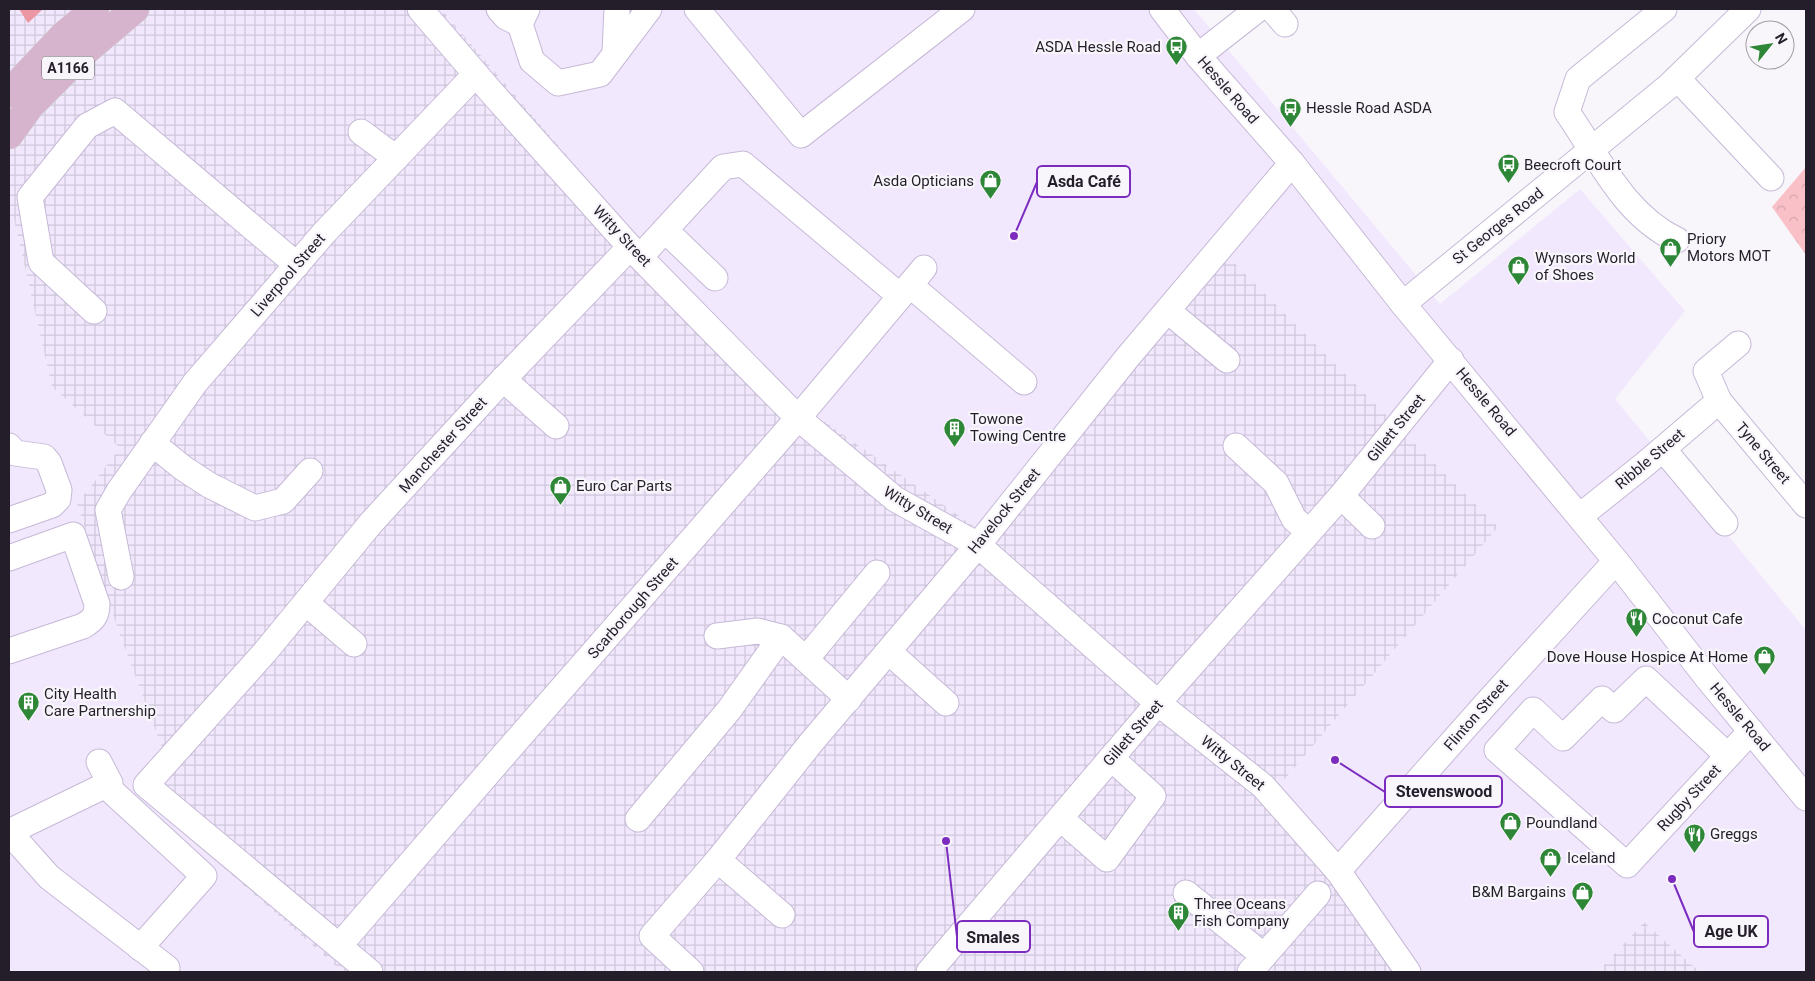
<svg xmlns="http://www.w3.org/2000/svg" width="1815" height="981" viewBox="0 0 1815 981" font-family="Roboto,sans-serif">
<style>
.built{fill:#f2e8fe}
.industrial{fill:url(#industrial-grid)}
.forest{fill:url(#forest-firs)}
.park{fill:url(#park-crowns)}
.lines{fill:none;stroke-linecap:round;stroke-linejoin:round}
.minor-casing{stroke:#c6b9d7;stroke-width:27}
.major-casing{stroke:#d3d2d4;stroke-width:29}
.minor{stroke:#fff;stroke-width:25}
.major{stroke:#d7b4cd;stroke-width:28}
.labels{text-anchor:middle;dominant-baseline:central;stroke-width:4.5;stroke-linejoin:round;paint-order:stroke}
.shield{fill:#f8f5fb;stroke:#635e68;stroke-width:1}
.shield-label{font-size:14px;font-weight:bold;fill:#231e29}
.poi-label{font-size:15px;fill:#231e29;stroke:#f8f5fb;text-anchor:start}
.street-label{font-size:15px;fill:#231e29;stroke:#f8f5fb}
.leader{fill:none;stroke:#7b2cbf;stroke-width:2}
.callout-dot{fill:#7b2cbf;stroke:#f8f5fb;stroke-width:2}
.callout{fill:#f8f5fb;stroke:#7b2cbf;stroke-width:2}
.callout-label{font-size:16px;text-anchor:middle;font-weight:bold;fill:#231e29}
</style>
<defs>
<pattern id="industrial-grid" width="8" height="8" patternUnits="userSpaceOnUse" patternTransform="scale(1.25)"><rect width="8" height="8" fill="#f2e8fe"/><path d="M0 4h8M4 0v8" fill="none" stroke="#cfc7da"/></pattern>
<pattern id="forest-firs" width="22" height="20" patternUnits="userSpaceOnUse" patternTransform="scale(1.25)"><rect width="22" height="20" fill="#ec95a3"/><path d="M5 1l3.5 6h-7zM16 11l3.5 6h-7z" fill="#bf7985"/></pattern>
<pattern id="park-crowns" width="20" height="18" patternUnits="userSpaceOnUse" patternTransform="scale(1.25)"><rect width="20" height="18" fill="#f9c0c8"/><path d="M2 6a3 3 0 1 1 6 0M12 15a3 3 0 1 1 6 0" fill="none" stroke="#d5a5ac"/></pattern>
</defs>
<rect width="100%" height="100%" fill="#f8f5fb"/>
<g class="built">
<path d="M441 9H1194L1440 304 1580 189 1685 311 1615 399 1806 630V972H1700L1644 922 1598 972H1420L1279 786 1498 527 1228 258 1103 401 978 529 798 403 654 257Z"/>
<path d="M9 218 14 219 52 387 120 448 77 504 118 630 164 753 139 794 343 972H9Z"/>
</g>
<g class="industrial">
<path d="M9 9H441L654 257 798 403 978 529 1103 401 1229 258 1498 527 1279 786 1420 972H343L139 794 164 753 118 630 77 504 120 448 52 387 14 219 9 218Z"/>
<path d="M1644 922 1700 972H1598Z"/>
</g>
<path class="forest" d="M19 9H43L28 23Z"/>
<path class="park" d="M1806 167V255L1772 207Z"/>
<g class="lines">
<defs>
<g id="minor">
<path d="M420 9 493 94 630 247 798 418 895 499 978 545 1158 703 1263 786 1338 871 1408 972"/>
<path d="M499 9 506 17 520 24"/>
<path d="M527 9 520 24 532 61 558 83 600 74 649 9"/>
<path d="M697 9 801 135 962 9"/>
<path d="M1162 9 1198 56 1292 163 1403 304 1616 561 1708 679 1806 798"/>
<path d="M1272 9 1285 24"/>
<path d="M1664 9 1578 79 1567 112C1599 158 1624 215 1677 240"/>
<path d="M615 52 617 9"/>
<path d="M1198 56 1258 9"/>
<path d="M1677 78 1771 178"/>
<path d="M361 132 396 158"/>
<path d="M665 230 715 278"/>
<path d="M640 257 723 167 743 164 900 296"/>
<path d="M910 285 1024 382"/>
<path d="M1403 304 1669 86 1748 9"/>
<path d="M94 311 41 262 30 197 87 126 115 111 297 265"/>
<path d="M1168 311 1227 360"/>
<path d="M1738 344 1706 371 1719 401 1806 505"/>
<path d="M503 379 556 426"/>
<path d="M152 443 183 468 209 485 255 508 283 501 310 471"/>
<path d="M9 446 15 453 44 457 49 463 59 490 58 499 52 505 9 520"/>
<path d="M1236 446 1276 483 1294 519 1309 532"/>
<path d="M1663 449 1725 523"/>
<path d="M1341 496 1372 526"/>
<path d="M1580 516 1644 465 1719 401"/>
<path d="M9 558 73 535 97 604C97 616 93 620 83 626L9 651"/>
<path d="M121 577 108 510 119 491 195 383 324 233 476 74"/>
<path d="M306 603 354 644"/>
<path d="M717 636 758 631 781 637 849 699"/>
<path d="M889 652 946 703"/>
<path d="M806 659 877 573"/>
<path d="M1728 756 1646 679 1614 710 1602 699 1563 738 1533 710 1497 750 1627 865 1751 731"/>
<path d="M105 785 204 876 140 948"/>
<path d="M1060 818 1107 859 1153 796 1111 758"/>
<path d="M638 819 729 710 781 637"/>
<path d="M9 832 49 877 167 968"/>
<path d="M9 832 110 783 99 762"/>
<path d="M718 860 782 915"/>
<path d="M1338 871 1485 705 1616 561"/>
<path d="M1186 893 1264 956"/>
<path d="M339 946 503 756 798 418 924 268"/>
<path d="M370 972 146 785 265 652 371 523 494 389 630 247"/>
<path d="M691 972 652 936 718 860 810 744 978 545 1127 358 1292 163"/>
<path d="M929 972 1158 703 1341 496 1451 360"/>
<path d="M1250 972 1318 894"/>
</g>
<g id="major">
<path d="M9 93 64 35 95 9"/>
<path d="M9 135 30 106 82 54 135 9"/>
</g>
</defs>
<use href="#minor" class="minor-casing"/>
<use href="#major" class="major-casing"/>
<use href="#minor" class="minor"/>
<use href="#major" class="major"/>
</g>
<defs>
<symbol id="bus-pin" viewBox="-11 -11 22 30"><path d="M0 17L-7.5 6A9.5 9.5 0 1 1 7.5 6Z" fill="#2d8737" stroke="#f8f5fb"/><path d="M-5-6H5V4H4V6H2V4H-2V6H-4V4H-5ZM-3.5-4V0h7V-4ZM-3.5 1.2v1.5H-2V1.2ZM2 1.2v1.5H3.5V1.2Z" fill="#fff"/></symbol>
<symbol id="shop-pin" viewBox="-11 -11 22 30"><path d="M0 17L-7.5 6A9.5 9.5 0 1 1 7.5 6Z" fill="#2d8737" stroke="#f8f5fb"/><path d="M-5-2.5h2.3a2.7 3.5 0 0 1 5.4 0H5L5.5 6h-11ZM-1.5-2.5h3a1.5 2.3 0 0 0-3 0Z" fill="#fff"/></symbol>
<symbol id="building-pin" viewBox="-11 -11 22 30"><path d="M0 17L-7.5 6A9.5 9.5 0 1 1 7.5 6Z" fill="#2d8737" stroke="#f8f5fb"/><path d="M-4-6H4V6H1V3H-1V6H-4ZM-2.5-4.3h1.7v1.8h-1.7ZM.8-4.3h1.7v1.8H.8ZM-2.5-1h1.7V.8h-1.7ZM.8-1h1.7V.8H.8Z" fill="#fff"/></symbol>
<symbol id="restaurant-pin" viewBox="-11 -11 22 30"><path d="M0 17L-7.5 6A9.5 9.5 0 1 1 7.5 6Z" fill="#2d8737" stroke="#f8f5fb"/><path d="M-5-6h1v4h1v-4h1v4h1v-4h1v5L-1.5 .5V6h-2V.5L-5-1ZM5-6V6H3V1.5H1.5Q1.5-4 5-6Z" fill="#fff"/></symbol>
</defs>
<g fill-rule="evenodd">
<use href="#bus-pin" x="1164" y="34" width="25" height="34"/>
<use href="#bus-pin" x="1278" y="96" width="25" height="34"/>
<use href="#bus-pin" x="1496" y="152" width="25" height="34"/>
<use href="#shop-pin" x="978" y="168" width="25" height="34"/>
<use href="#shop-pin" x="1658" y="236" width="25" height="34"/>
<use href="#shop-pin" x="1506" y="254" width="25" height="34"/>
<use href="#building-pin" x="942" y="416" width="25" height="34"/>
<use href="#shop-pin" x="548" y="474" width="25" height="34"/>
<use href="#restaurant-pin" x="1624" y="606" width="25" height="34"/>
<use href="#shop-pin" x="1752" y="644" width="25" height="34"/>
<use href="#building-pin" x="16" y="690" width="25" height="34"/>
<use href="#shop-pin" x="1498" y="810" width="25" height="34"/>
<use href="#restaurant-pin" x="1682" y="822" width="25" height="34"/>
<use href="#shop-pin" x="1538" y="846" width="25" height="34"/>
<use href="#shop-pin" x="1570" y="880" width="25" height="34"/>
<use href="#building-pin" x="1166" y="900" width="25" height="34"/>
</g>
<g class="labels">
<rect class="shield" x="42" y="56.5" width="52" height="23" rx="4"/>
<g class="shield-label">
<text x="68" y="68">A1166</text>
</g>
<g class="poi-label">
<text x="1161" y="47" text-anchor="end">ASDA Hessle Road</text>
<text x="1306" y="108">Hessle Road ASDA</text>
<text x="1524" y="165">Beecroft Court</text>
<text x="974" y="181" text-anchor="end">Asda Opticians</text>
<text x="1687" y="239">Priory<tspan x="1687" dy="17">Motors MOT</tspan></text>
<text x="1535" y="258">Wynsors World<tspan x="1535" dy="17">of Shoes</tspan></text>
<text x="970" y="419">Towone<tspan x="970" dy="17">Towing Centre</tspan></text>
<text x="576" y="486">Euro Car Parts</text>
<text x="1652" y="619">Coconut Cafe</text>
<text x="1748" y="657" text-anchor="end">Dove House Hospice At Home</text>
<text x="44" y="694">City Health<tspan x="44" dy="17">Care Partnership</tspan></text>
<text x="1526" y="823">Poundland</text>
<text x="1710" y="834">Greggs</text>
<text x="1567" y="858">Iceland</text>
<text x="1566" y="892" text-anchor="end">B&amp;M Bargains</text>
<text x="1194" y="904">Three Oceans<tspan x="1194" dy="17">Fish Company</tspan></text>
</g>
<g class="street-label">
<text transform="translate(1228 90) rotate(49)">Hessle Road</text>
<text transform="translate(1498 226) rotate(-39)">St Georges Road</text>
<text transform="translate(622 236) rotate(47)">Witty Street</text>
<text transform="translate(288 275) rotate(-49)">Liverpool Street</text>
<text transform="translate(1486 402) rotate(50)">Hessle Road</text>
<text transform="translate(1396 428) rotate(-51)">Gillett Street</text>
<text transform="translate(443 445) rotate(-48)">Manchester Street</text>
<text transform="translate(1763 453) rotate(50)">Tyne Street</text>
<text transform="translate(1650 459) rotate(-40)">Ribble Street</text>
<text transform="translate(918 510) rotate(31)">Witty Street</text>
<text transform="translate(1004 511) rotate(-51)">Havelock Street</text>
<text transform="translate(633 608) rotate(-49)">Scarborough Street</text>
<text transform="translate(1476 715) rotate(-49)">Flinton Street</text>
<text transform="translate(1740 717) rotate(50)">Hessle Road</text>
<text transform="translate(1133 733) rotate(-49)">Gillett Street</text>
<text transform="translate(1233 763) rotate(39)">Witty Street</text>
<text transform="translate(1689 798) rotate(-47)">Rugby Street</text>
</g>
</g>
<path class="leader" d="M1014 236L1037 182M1335 760L1385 792M1672 879L1694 932M946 841L957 937"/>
<g class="callout-dot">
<circle cx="1014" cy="236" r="5"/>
<circle cx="1335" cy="760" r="5"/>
<circle cx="1672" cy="879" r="5"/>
<circle cx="946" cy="841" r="5"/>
</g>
<g class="callout">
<rect x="1037" y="166" width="93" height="31" rx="5"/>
<rect x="1385" y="776" width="117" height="31" rx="5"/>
<rect x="1694" y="916" width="74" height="31" rx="5"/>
<rect x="957" y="921" width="73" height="31" rx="5"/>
</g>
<g class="callout-label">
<text x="1084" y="187">Asda Café</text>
<text x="1444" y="797">Stevenswood</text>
<text x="1731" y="937">Age UK</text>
<text x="993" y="943">Smales</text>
</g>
<rect width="1815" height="981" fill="none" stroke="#231e29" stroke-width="20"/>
<g transform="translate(1770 45) rotate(60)"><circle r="24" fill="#f8f5fb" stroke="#a39fa7"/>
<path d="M0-4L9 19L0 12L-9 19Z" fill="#2d8737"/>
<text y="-8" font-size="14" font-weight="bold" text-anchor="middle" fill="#231e29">N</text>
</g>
</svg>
